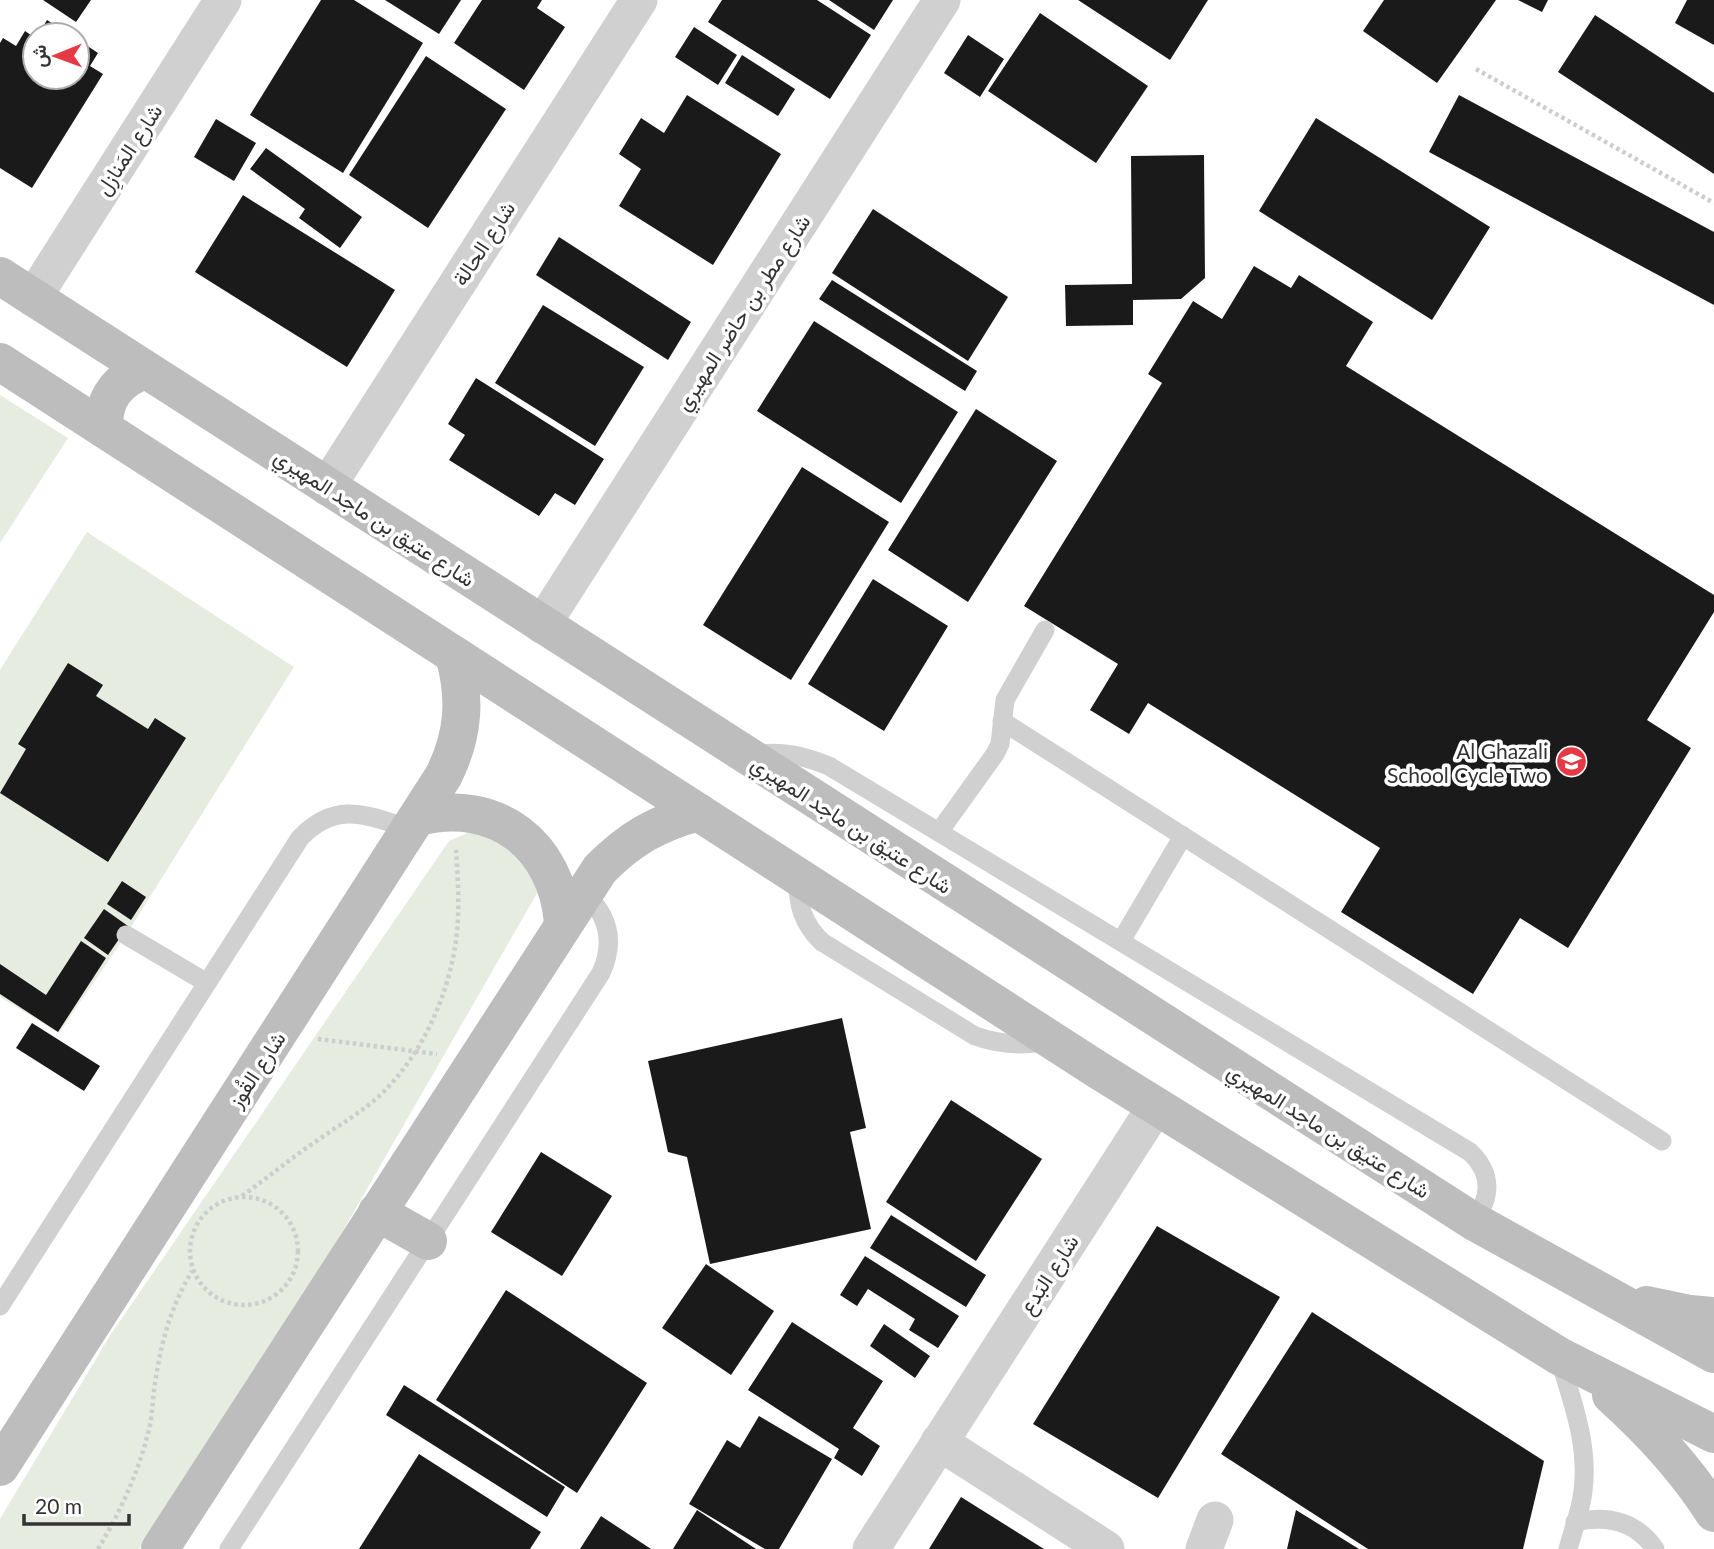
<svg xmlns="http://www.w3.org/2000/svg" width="1714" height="1549" viewBox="0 0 1714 1549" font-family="Lato,Vazirmatn,sans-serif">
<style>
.green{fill:#e6ecdf}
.building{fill:#1a1a1a}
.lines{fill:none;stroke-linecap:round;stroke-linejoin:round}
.path{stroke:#cdcdcd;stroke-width:4.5;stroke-dasharray:3.5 3.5;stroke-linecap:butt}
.lane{stroke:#d0d0d0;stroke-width:19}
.street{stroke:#d0d0d0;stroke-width:37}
.secondary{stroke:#bdbdbd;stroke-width:38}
.labels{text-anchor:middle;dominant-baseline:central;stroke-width:7;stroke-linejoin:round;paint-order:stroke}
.street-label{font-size:21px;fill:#333;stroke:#fff}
.poi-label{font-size:21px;fill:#333;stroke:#fff;text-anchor:end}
</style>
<rect width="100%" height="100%" fill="#fff"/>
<g class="green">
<path d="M0 395 68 438 0 543Z"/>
<path d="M87 532 294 667 126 935 59 1033 0 997V670Z"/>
<path d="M488 824 523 841 540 888 310 1288 139 1549H0V1519L111 1334 449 841Z"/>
</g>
<g class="building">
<path d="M43 0H91L76 22Z"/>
<path d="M321 0H354L423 43 343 173 250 115Z"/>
<path d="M385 0H461L439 34Z"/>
<path d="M482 0H542L537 8 565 27 524 90 454 43Z"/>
<path d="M722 0H817L871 35 830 99 708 22Z"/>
<path d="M829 0H893L874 30Z"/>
<path d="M1078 0H1208L1170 60Z"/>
<path d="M1384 0H1496L1437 83 1363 31Z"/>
<path d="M1518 0H1548L1542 12Z"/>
<path d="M1687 0H1714V45L1675 23Z"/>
<path d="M1040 13 1148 86 1096 163 988 91Z"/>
<path d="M1595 15 1714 93V174L1558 72Z"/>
<path d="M47 20 71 35H38Z"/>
<path d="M694 27 737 55 718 85 675 57Z"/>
<path d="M25 31 35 38V77H77V39L98 53 90 66 103 74 32 188 0 168V43L3 38 16 46Z"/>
<path d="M968 35 1004 59 980 97 944 73Z"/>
<path d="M742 55 795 89 778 116 725 83Z"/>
<path d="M426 56 506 109 428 228 349 175Z"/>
<path d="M687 95 781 154 713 265 619 206 641 169 619 154 641 118 664 133Z"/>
<path d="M1459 95 1714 232V305L1429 152Z"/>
<path d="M1316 118 1490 227 1432 320 1259 211Z"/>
<path d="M216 119 256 143 234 181 194 157Z"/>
<path d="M266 148 362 217 340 248 299 218 305 209 250 169Z"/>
<path d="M1204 155 1205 278 1181 299 1133 300V325L1066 326 1065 285 1132 284 1131 156Z"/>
<path d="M243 195 395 290 347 367 195 272Z"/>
<path d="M873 209 1008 297 968 361 832 273Z"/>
<path d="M559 237 691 322 668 360 536 275Z"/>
<path d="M1254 266 1291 288 1299 275 1373 322 1346 366 1714 595V612L1647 720 1691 748 1568 948 1520 918 1473 994 1341 912 1380 848 1148 703 1129 734 1090 710 1118 664 1024 606 1162 383 1148 374 1193 301 1222 319Z"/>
<path d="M832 280 977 371 965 391 819 299Z"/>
<path d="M543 305 644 367 595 446 495 383Z"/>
<path d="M814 321 958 412 901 503 757 411Z"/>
<path d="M476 378 604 459 575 505 555 493 539 516 449 460 465 435 448 424Z"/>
<path d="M976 409 1057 461 968 602 888 550Z"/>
<path d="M802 467 889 522 791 680 703 625Z"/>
<path d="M873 579 948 626 884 731 808 684Z"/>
<path d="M68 663 103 685 96 696 148 729 155 718 186 738 108 862 0 793 26 749 18 744Z"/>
<path d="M122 881 146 897 131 920 107 904Z"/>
<path d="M104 909 128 926 108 955 84 938Z"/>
<path d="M81 941 106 958 58 1032 0 994V964L46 995Z"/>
<path d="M842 1018 866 1128 850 1132 871 1229 710 1264 687 1157 668 1152 648 1061Z"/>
<path d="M32 1023 100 1066 84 1091 16 1048Z"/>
<path d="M951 1100 1042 1159 976 1261 886 1202Z"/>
<path d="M541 1152 612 1196 562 1276 491 1232Z"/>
<path d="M891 1215 986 1275 966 1307 870 1248Z"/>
<path d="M1157 1226 1280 1297 1158 1498 1033 1424Z"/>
<path d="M865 1256 959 1316 938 1348 909 1330 915 1319 868 1289 857 1306 840 1295Z"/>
<path d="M706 1264 774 1311 731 1375 662 1328Z"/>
<path d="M506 1290 647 1383 577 1493 436 1400Z"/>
<path d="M1312 1312 1544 1461 1523 1549H1368L1221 1454Z"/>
<path d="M792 1322 883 1381 853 1428 880 1446 862 1476 834 1458 839 1449 748 1390Z"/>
<path d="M884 1324 930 1356 915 1378 870 1346Z"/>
<path d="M404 1385 565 1487 547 1517 386 1415Z"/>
<path d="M759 1416 832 1459 779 1549H765L689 1504 727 1440 740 1448Z"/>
<path d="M419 1454 541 1532 530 1549H359Z"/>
<path d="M961 1497 1044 1549H929Z"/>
<path d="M697 1510 756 1549H673Z"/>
<path d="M1296 1510 1359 1549H1287Z"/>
<path d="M601 1516 651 1549H580Z"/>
</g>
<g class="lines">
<g class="path">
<path d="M1476 69 1714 203"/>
<path d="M318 1039 437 1054"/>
<path d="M242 1196C267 1178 290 1159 315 1142 336 1127 357 1115 376 1099 420 1059 448 999 456 940 460 911 458 880 456 850"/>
<circle cx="244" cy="1251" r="54"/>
<path d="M98 1549C121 1511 140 1469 150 1425 153 1409 153 1393 156 1377 162 1338 172 1305 192 1271"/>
</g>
<g class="lane">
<path d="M1002 721 1662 1141"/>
<path d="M754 755C781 750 804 756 829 766L1470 1152C1492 1173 1492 1198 1473 1221"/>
<path d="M939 832 995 754 1000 744 1005 700 1045 630"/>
<path d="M798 877C797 904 803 924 822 942L975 1036C998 1044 1022 1046 1046 1042"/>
<path d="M126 935 207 983"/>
<path d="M1121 941 1183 836"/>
<path d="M0 1306 300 838C336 800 367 815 410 829"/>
<path d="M1559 1357C1572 1401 1589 1444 1583 1491 1581 1510 1573 1530 1568 1549"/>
<path d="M1575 1522C1607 1515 1636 1521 1655 1549"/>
<path d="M229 1549 601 973C615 942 609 915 583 892"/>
</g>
<g class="street">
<path d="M33 298 223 0"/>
<path d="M327 487 639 0"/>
<path d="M542 625 942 0"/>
<path d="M939 1442 1106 1549"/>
<path d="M871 1549 1156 1106"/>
<path d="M1204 1549 1215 1520"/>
</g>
<g class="secondary">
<path d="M0 276 1473 1221 1714 1354"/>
<path d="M0 362 1098 1070 1559 1356 1714 1434"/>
<path d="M104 429C103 399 117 379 146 370"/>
<path d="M418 817C496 797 557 845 563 923"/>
<path d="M377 1212 428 1241"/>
<path d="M1647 1305 1690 1314 1714 1316"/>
<path d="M1611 1395C1650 1430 1686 1469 1714 1513"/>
<path d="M0 1467 444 775C464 734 466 698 454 655"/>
<path d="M160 1549 600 869C631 838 656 824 698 812"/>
</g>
</g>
<defs>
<symbol id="school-disc" viewBox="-11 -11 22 22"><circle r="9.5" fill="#e63946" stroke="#fff"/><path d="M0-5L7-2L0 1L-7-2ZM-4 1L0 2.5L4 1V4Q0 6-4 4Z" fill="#fff"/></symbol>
</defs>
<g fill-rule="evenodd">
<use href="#school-disc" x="1554" y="744" width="35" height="35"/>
</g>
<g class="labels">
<g class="street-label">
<text transform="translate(128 149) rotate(-57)">شارع المَنازِل</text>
<text transform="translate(483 243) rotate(-57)">شارع الحالة</text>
<text transform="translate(742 312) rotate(-57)">شارع مطر بن حاضر المهيري</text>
<text transform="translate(375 517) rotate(33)">شارع عتيق بن ماجد المهيري</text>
<text transform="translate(852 824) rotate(33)">شارع عتيق بن ماجد المهيري</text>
<text transform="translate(256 1069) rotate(-57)">شارع القُوز</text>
<text transform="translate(1329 1130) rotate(32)">شارع عتيق بن ماجد المهيري</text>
<text transform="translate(1048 1274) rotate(-57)">شارع البَدع</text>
</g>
<g class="poi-label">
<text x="1548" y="750">Al Ghazali<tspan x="1548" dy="24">School Cycle Two</tspan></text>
</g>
</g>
<g transform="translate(56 56) rotate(269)"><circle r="33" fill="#ffffff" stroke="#adadad" stroke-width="2"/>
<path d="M0-5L12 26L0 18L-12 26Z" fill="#e63946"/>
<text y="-10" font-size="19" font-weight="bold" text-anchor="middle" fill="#333333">ش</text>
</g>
<path d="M24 1514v10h105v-10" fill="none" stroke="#333333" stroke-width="3.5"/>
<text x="35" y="1514" font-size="21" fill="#333333" stroke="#ffffff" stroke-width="5" paint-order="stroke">20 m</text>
</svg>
